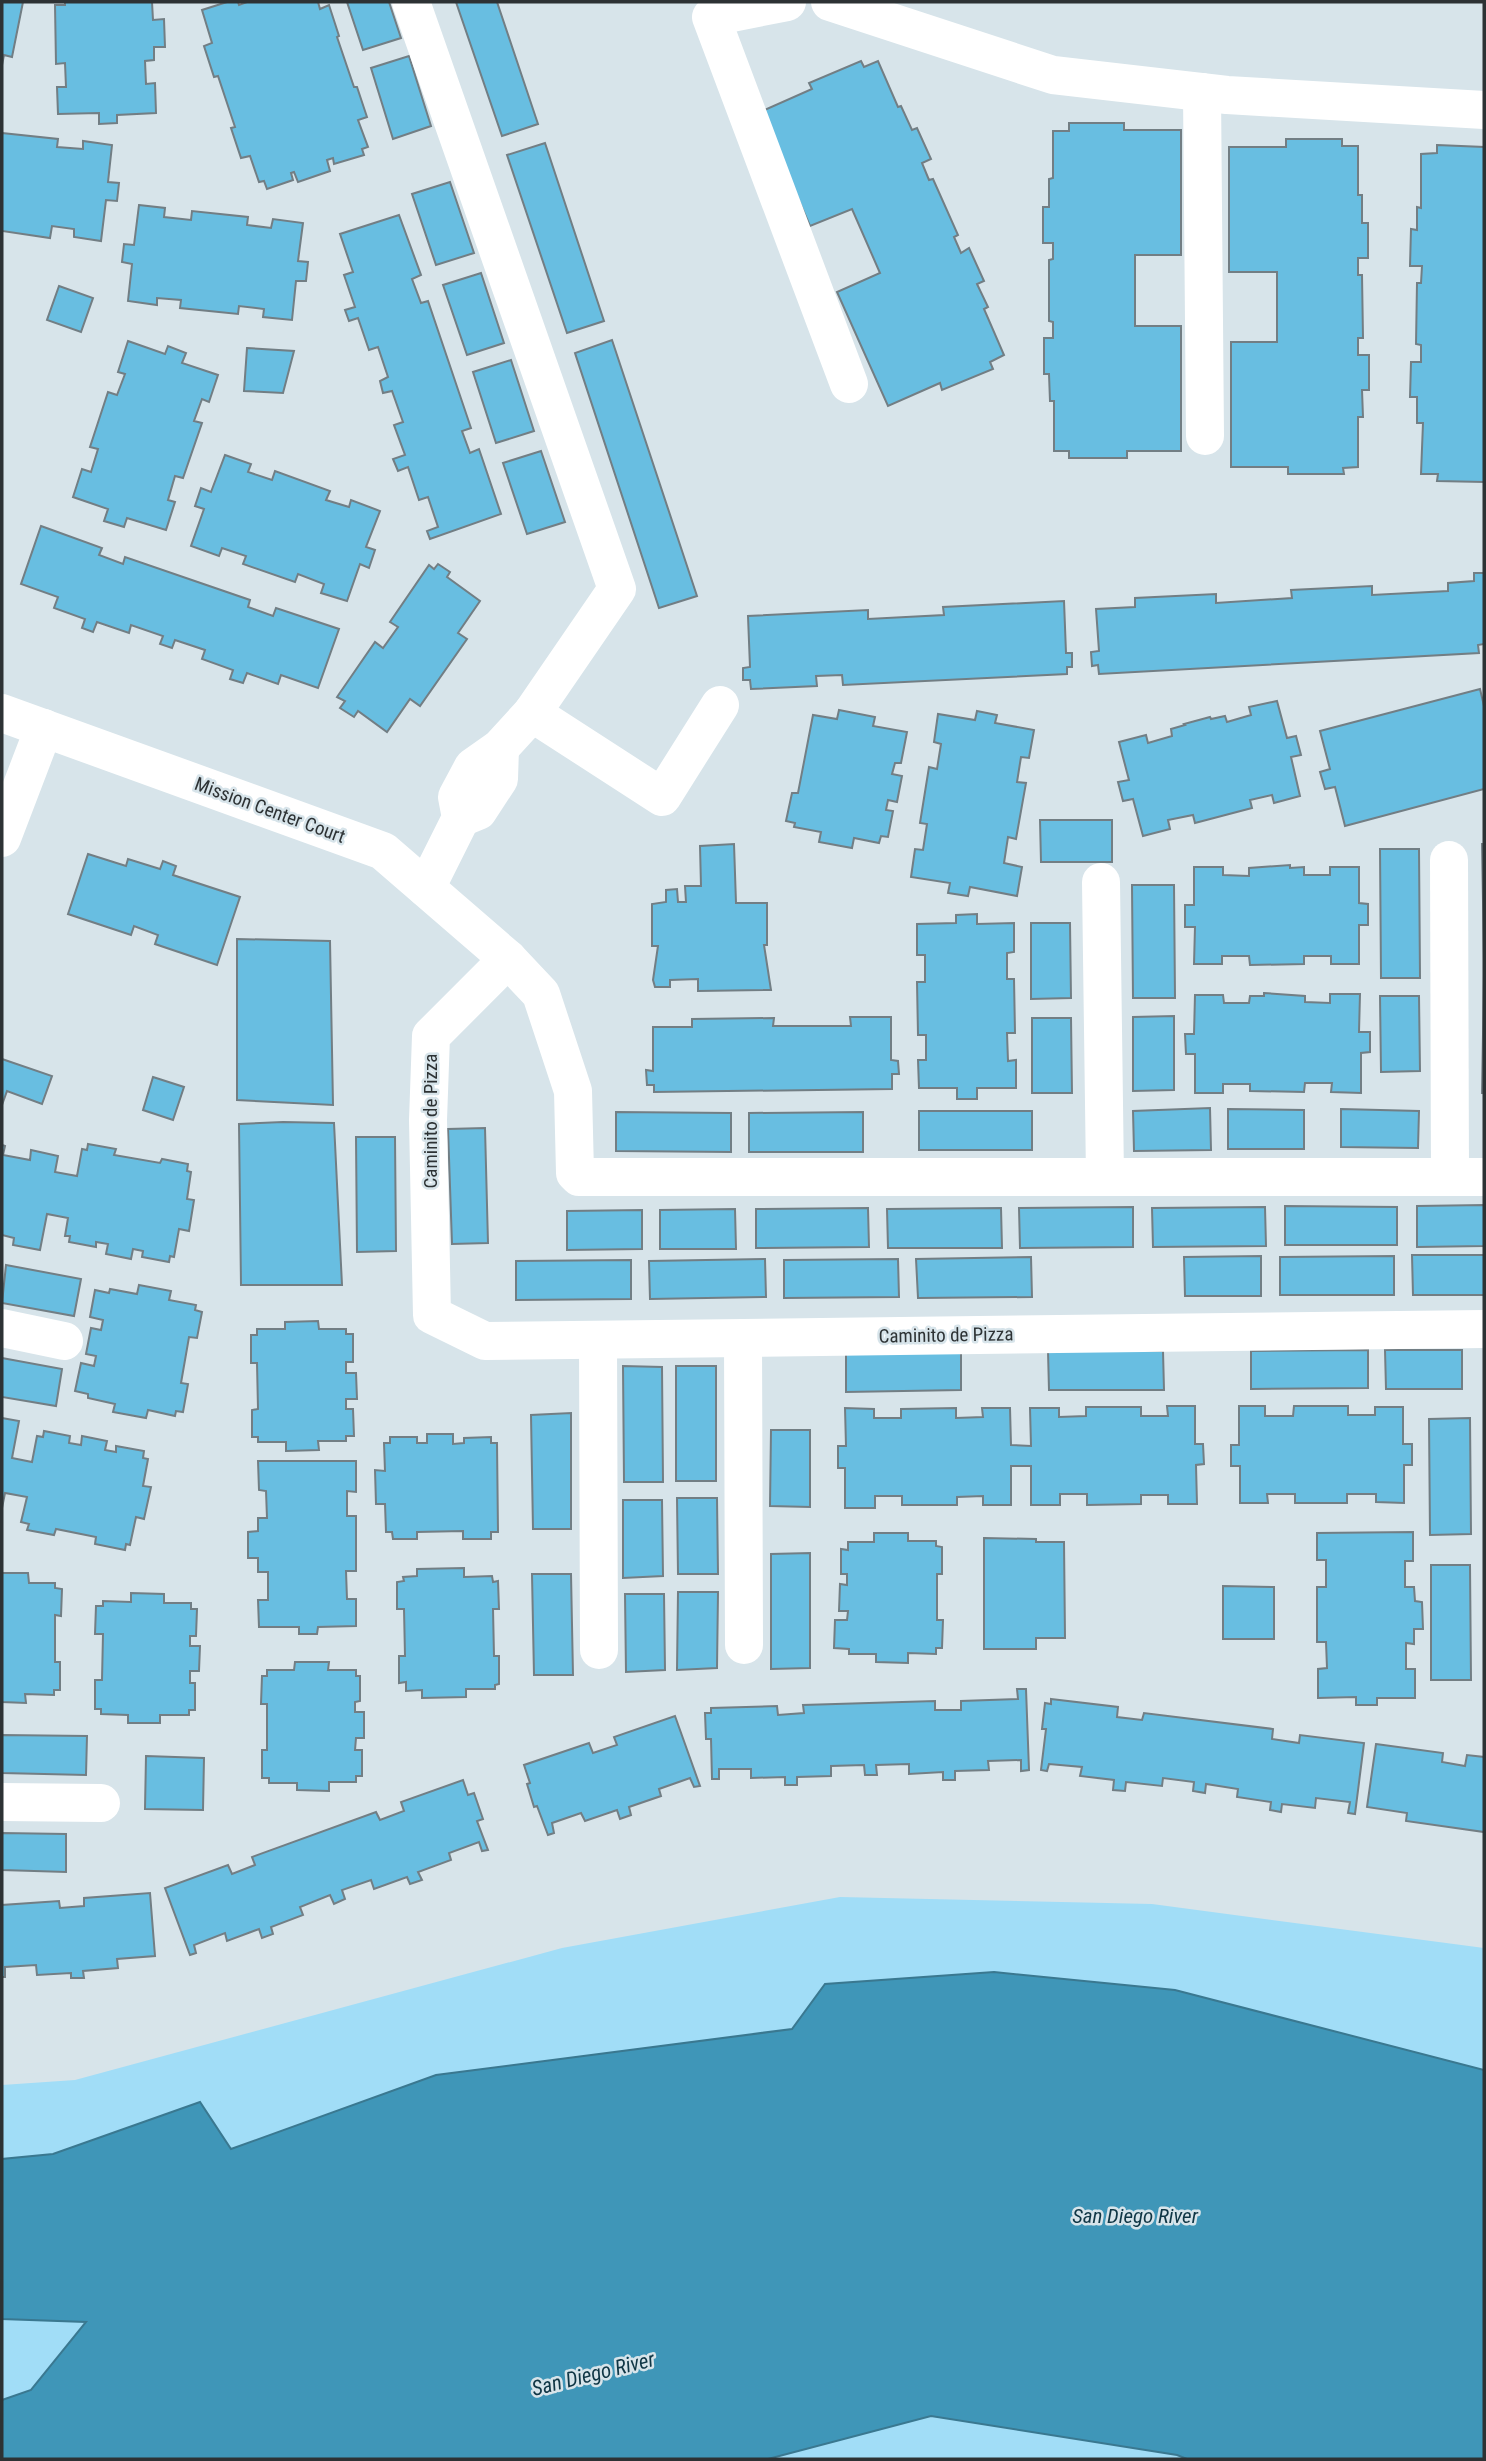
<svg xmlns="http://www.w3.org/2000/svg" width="1486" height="2461" viewBox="0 0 1486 2461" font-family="'Roboto Condensed',sans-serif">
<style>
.green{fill:#a1ddf7}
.water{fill:#3f96b8;stroke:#3a7890;stroke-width:2}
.building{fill:#68bee1;stroke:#727e84;stroke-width:2}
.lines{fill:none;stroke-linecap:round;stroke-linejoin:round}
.minor{stroke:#fff;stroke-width:38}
.labels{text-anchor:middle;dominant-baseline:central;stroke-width:5;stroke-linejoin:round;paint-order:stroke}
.street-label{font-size:19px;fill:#2d3234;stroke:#d7e4ea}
.water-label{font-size:21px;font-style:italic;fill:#0f3645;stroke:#d7e4ea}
</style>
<rect width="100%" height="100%" fill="#d7e4ea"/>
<g class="green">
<path d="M840 1897 1152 1904 1484 1948V2206L87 2322 31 2390 2 2400V2085L75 2080 562 1948Z"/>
<path d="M931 2416 1178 2455 1355 2459H768Z"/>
</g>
<path class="water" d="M994 1972 1175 1990 1484 2070V2459H1187L1177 2455 931 2416 768 2459H2V2400L31 2390 86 2322 2 2319V2159L53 2154 200 2102 231 2149 436 2075 792 2029 825 1984Z"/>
<g class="building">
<path d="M2 2H23L12 57 4 55 2 65Z"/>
<path d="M65 2H152L153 20 164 19 165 47H154V60L145 61 146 84 155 83 156 113 117 115V123L99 124V113L58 114 57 87H66L65 63 56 64 55 5H65Z"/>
<path d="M227 2H238L239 5 247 2H318L320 9 329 5 339 36 337 37 354 87H357L367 117 358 120 368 147 362 149 364 155 334 164 333 158 327 160 330 171 298 182 294 172 291 173 293 180 267 189 264 181 259 182 250 156 241 158 231 128 235 127 218 76 214 77 204 46 212 43 202 10Z"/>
<path d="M347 2H389L401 38 363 50Z"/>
<path d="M456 2H497L538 124 502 136Z"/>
<path d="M409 56 431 126 393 139 371 68Z"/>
<path d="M861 61 864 67 878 61 898 107 901 106 912 130 917 128 931 159 922 163 929 180 933 179 958 235 954 237 961 253 969 248 984 281 977 284 988 307 984 309 1004 355 990 362 993 369 942 390 940 383 888 406 837 292 880 273 852 209 810 226 760 112 812 89 809 83Z"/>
<path d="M1069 123H1124V130H1181V255H1135V326H1181V451H1127V458H1069V451H1054V401H1050L1049 374H1044V338H1053V322L1049 321V260L1053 259V243H1043V207H1049V179L1053 178V131H1069Z"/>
<path d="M2 133 58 139 57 147 83 149V141L112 145 108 182 119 183 117 201 106 200 101 241 74 237V229L52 226 50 238 2 231Z"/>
<path d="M1286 139H1342V146H1358V195H1362V223H1368V258H1358V275H1362L1363 338H1358V355H1369V390H1362L1363 417H1358V467L1343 468 1344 474H1288V467H1231V342H1277V272H1229V147H1286Z"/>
<path d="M545 143 604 321 567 333 507 155Z"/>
<path d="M1437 145 1484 147V482L1437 481 1438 474H1421L1423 423H1417V397H1410L1411 362H1421V345L1416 344 1417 283H1421L1422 266H1410L1411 229 1417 230V207L1421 208V154L1437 153Z"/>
<path d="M450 182 474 253 436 265 412 194Z"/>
<path d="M139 205 165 208 164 217 191 220 192 211 248 217 247 225 271 228 273 219 303 223 298 261 308 262 306 281H296L292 320 263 317 264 309 239 306 238 314 180 308 181 300 157 298V305L128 301 132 264 122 262 124 244 134 245Z"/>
<path d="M399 215 421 275 412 279 421 303 428 301 471 428 462 431 470 453 479 449 501 514 430 539 427 531 438 527 428 497 419 500 408 467 398 471 393 459 405 455 394 425 403 422 392 391 383 393 380 381 388 377 378 347 369 350 358 318 349 321 345 310 355 307 344 275 353 272 340 234Z"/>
<path d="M481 273 504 343 467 355 443 285Z"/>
<path d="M59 286 93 298 81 332 47 320Z"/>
<path d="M612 340 697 596 659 608 575 353Z"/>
<path d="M128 341 165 354 168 346 186 353 182 363 218 375 209 402 202 399 194 421 202 423 183 478 175 476 168 500 175 502 166 530 127 518 124 527 104 521 108 509 73 497 82 469 91 472 98 449 90 447 108 392 117 395 125 374 118 372Z"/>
<path d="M247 348 294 351 283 393 244 391Z"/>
<path d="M511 360 534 431 496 443 473 372Z"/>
<path d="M541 451 565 522 527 534 503 463Z"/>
<path d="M225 455 251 464 248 472 272 480 275 471 330 491 326 500 349 507 351 500 380 511 366 547 375 550 369 568 360 564 347 601 321 593 324 584 298 574 295 582 243 564 246 556 222 548 219 556 191 546 204 509 195 506 201 488 211 492Z"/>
<path d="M41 526 102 548 99 555 123 564 125 557 250 600 248 607 273 616 276 608 339 629 318 688 281 675 278 684 247 673 243 683 230 679 233 670 202 659 205 650 175 640 172 648 160 644 163 636 131 625 129 633 97 622 93 632 82 628 85 619 54 608 58 597 21 584Z"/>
<path d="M438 564 450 572 447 577 480 601 458 633 467 639 420 706 410 699 387 732 358 711 354 717 340 708 345 701 337 697 375 642 383 648 398 627 390 622 429 565 434 569Z"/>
<path d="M1474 573H1484V644L1478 645 1479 653 1099 674 1098 665 1092 666 1091 652 1099 651 1096 609 1135 607V598L1216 594V603L1292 598 1291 590 1372 586V595L1448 591V583L1474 581Z"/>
<path d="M1064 601 1066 653H1072V667H1067V674L843 685 842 675 816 676 817 686 751 689 750 680H743V668L750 667 748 616 868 610V619L944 615 943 607Z"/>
<path d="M1480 689 1484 706V789L1345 826 1335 787 1325 789 1320 772 1330 769 1320 731Z"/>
<path d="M1277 701 1287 738 1296 736 1301 755 1291 757 1300 796 1274 803 1272 795 1250 800 1252 808 1195 823 1193 815 1168 820 1170 829 1143 836 1133 799 1123 801 1118 782 1129 780 1119 742 1146 735 1148 743 1172 736 1171 729 1185 725 1184 724 1210 717 1211 719 1225 716 1227 722 1251 715 1249 707Z"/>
<path d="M839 710 875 717 873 726 907 732 901 763H895L892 774 902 776 897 802 888 800 886 810 893 811 888 837 881 836 879 843 854 838 852 848 819 842 821 832 794 827 795 823 786 821 792 793H798L813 715 837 719Z"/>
<path d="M977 711 997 715 995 723 1034 730 1029 758 1021 757 1017 782 1026 783 1016 839 1008 837 1004 863 1022 867 1017 896 970 887 968 896 948 893 950 883 911 877 915 849 923 850 927 824 920 823 929 767 937 769 941 744 934 742 938 714 975 720Z"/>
<path d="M1040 820H1112V862H1041Z"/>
<path d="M734 844 736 903H767V945H764L771 990 698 991V979L670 980V987H655L653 980 658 946H652V904L666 902V890L677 889 678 902H686L685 886H701L700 846Z"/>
<path d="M1482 844H1484V958Z"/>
<path d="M1380 849H1419L1420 978H1381Z"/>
<path d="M88 854 126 866 128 859 160 869 163 861 176 866 173 875 240 897 217 965 155 944 158 935 134 926 131 935 68 914Z"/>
<path d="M1290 865V868L1304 867V875H1330V867H1359V903L1368 904V925H1359V964H1331V956H1304V964L1250 965 1249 956H1222V964H1194L1195 927H1185V905H1194V867H1223V875L1249 876V868Z"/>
<path d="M1132 885H1174L1175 998H1133Z"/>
<path d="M977 914V924L1014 923V952L1007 953V979H1014L1015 1033H1007L1008 1061 1016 1060V1088H977V1099H957V1088H919L918 1060H926V1035H918L917 982H925V955H917V924L956 923V915Z"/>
<path d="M1031 923H1070L1071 998 1031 999Z"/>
<path d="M237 939 330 941 333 1105 237 1100Z"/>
<path d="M1484 976V1093H1482Z"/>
<path d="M1264 993 1305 996V1002L1330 1003V994H1360L1359 1032H1370V1052L1361 1053V1093L1331 1092 1332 1083H1305L1304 1092 1250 1091V1084H1223V1093H1195V1054H1186L1185 1034H1194L1195 995H1223L1224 1003H1249L1250 996H1264Z"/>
<path d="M1380 996H1419L1420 1071 1381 1072Z"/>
<path d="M1174 1016V1090L1133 1091V1017Z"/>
<path d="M850 1017H891V1060L898 1061 899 1074H892V1089L654 1092V1085H647L646 1070 653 1071V1027H692V1019L774 1018 773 1026H851Z"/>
<path d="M1032 1018H1071L1072 1093H1032Z"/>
<path d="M2 1059 52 1076 42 1104 7 1091 2 1105Z"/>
<path d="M153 1077 184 1087 173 1120 143 1110Z"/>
<path d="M1210 1108 1211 1150 1134 1151 1133 1111Z"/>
<path d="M1228 1109 1304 1110V1149H1228Z"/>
<path d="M1341 1109 1419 1111 1418 1148 1341 1147Z"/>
<rect x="919" y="1111" width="113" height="39"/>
<path d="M616 1112 731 1113V1152L616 1151Z"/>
<path d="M863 1112V1152H749V1113Z"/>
<path d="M283 1122 334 1123 342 1285H241L239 1124Z"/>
<path d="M485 1128 488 1243 452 1244 448 1129Z"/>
<path d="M356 1137H395L396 1251 357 1252Z"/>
<path d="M88 1144 116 1149 114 1155 160 1163 162 1159 188 1164 187 1171 191 1172 187 1199 194 1200 189 1231 179 1229 174 1257 170 1256 169 1262 142 1257 143 1251 133 1249 131 1259 106 1254 108 1244 96 1242V1247L69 1242 70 1236H65L68 1218 47 1214 40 1250 13 1245 14 1238 2 1235V1145L5 1146 3 1155 30 1160 31 1150 58 1156 55 1172 77 1176 82 1149 87 1150Z"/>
<path d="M1484 1205V1246L1417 1247V1206Z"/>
<path d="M1285 1206 1397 1207V1245H1285Z"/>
<path d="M1133 1207V1247L1020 1248 1019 1208Z"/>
<path d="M1265 1207 1266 1246 1153 1247 1152 1208Z"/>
<path d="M868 1208 869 1247 756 1248V1209Z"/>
<path d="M1001 1208 1002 1248H888L887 1209Z"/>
<path d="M735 1209 736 1249H660V1210Z"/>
<path d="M642 1210V1249L567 1250V1211Z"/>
<path d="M1412 1255H1484V1295H1413Z"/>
<path d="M1261 1256V1296H1185L1184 1257Z"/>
<path d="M1394 1256V1295H1280V1257Z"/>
<path d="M1031 1257 1032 1297 918 1298 916 1259Z"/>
<path d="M765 1259 766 1297 650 1299 649 1261Z"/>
<path d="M898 1259 899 1297 784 1298V1260Z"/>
<path d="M631 1260V1299L516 1300V1261Z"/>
<path d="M6 1265 81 1279 74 1316 2 1303Z"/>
<path d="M139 1285 171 1291 169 1300 196 1305 195 1310 202 1312 197 1338 189 1337 181 1383 188 1384 183 1412 176 1411 175 1416 148 1410 146 1418 113 1412 115 1404 88 1398V1394L75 1391 81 1363 94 1366 96 1356 86 1354 91 1328 101 1330 103 1320 90 1317 95 1290 109 1293 110 1289 137 1294Z"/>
<path d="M318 1321 319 1329H346V1334H353V1362H346V1373H356L357 1399H346V1409H353L354 1436H346V1441H318L319 1450 286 1451V1442H258V1437H252V1410L258 1409 257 1363H251V1335H257V1329H285V1322Z"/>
<path d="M1368 1350V1388L1251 1389V1351Z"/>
<path d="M1385 1350H1462V1389H1386Z"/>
<path d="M1048 1351H1163L1164 1390H1049Z"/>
<path d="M961 1352V1390L846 1392V1353Z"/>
<path d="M2 1358 62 1369 56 1406 2 1397Z"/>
<path d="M623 1366 662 1367 663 1482H624Z"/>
<rect x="676" y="1366" width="40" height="115"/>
<path d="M1167 1406H1195V1444H1203L1204 1464 1196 1465 1197 1504H1168V1495H1141V1504L1087 1505V1494H1060V1505H1031V1466H1011V1505H983V1496L957 1497V1505H902V1496H875V1508H845V1468H838V1446H846L845 1408 874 1409V1418H901V1409L956 1408V1418L983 1417 982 1408H1010L1011 1445 1031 1446 1030 1408H1059V1417L1086 1416V1407H1141V1416H1168Z"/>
<path d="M1239 1406H1265V1416H1293L1294 1406H1348V1415H1375V1407H1403V1444H1412V1465H1404V1503L1376 1502V1494H1347V1503H1295V1494H1267L1268 1503H1240V1466H1231V1445H1239Z"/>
<path d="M571 1413V1529H533L531 1415Z"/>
<path d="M2 1418 19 1421 12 1458 32 1462 37 1436 43 1437 44 1431 70 1436 69 1443 81 1445 82 1436 107 1441 105 1450 116 1452V1446L144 1451 143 1458 148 1459 143 1486 151 1487 144 1519 136 1517 130 1545 126 1544 125 1550 95 1544 96 1537 56 1529 54 1535 27 1530 29 1524 21 1522 27 1497 5 1493 2 1508Z"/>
<path d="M1470 1418 1471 1534 1430 1535 1429 1419Z"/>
<path d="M771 1430H810V1507L770 1506Z"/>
<path d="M427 1434H453V1444L464 1443V1438L491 1437V1443H497L498 1532H491V1539H463V1531L417 1532V1539H393L392 1532H386L385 1504H376L375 1470 385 1471 384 1443H390V1437H417V1443H427Z"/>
<path d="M258 1461H356V1492L347 1491V1516H356V1571H346L347 1599H356V1626L318 1627 317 1634H299V1627H259L258 1600H268V1572H258V1558H248V1532L258 1531V1518H267L266 1491 259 1490Z"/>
<path d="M677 1498H717L718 1574H678Z"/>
<path d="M623 1500H662L663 1576 623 1578Z"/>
<path d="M1413 1532V1561H1405V1587H1414L1415 1601 1422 1602 1423 1629H1414V1644L1406 1643V1669H1415V1698H1377V1705H1356V1697L1318 1698V1669L1327 1668 1326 1642H1317V1587H1326V1560H1317V1533Z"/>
<path d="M874 1533H908V1541H936V1546L942 1547V1574H937V1620H943L942 1648H936V1654L908 1653V1663L876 1662V1654H849V1649L834 1648 835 1620H847L848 1611H839L840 1584 847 1585V1574H841V1549L848 1550V1542H874Z"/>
<path d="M984 1538 1036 1539V1542H1064L1065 1638H1036V1649H984Z"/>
<path d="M810 1553V1668L771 1669V1554Z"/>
<path d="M1431 1565H1470L1471 1680H1431Z"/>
<path d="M464 1568V1577L492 1576 493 1582 498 1581 499 1609H493L494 1656H499V1684L495 1685V1689H466V1697L422 1698V1690L406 1691V1682L399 1683V1656H405L404 1609H397V1582L404 1581 403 1577 417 1576V1569Z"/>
<path d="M2 1573H28L29 1583H55V1588L62 1589 61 1616 55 1615V1662H60V1690H54V1695L25 1694 26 1703 2 1702Z"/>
<path d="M532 1574H571L573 1675H534Z"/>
<path d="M1223 1586 1274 1587V1639H1223Z"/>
<path d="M678 1592H718L717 1668 677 1670Z"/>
<path d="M131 1593 164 1594V1603H191V1609H197L196 1636H190V1646H200L199 1671H190V1683H195V1710H189V1715H160V1723H128V1715L101 1714V1709H95V1680H102L103 1634H95L96 1606H103V1601L131 1602Z"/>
<path d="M625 1594H664L665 1670 626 1672Z"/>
<path d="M295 1662H329L328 1670H356V1676H360V1701L355 1702V1712H364V1738H356L355 1750H362V1776H356V1782H329V1791L297 1790V1783H269V1778H262V1750H267V1704H261L262 1676H267V1670H294Z"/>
<path d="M1017 1689H1026L1029 1770 1021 1771V1760L988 1761 989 1770 955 1771V1780H943V1772L909 1774V1764L876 1765 877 1775H865L864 1765 831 1766V1776L797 1777V1785H785V1777L751 1778V1769H719V1779H712L711 1739H706L705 1713H711V1708L777 1706 778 1715 804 1713 803 1705 935 1701V1710H961V1701L1018 1699Z"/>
<path d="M1051 1699 1118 1707 1117 1717 1142 1720 1144 1713 1273 1729 1272 1739 1299 1743 1300 1735 1364 1743 1355 1814 1348 1813 1350 1802 1316 1798 1315 1808 1282 1804 1281 1812 1270 1810 1271 1802 1237 1797 1238 1789 1206 1784 1205 1793 1193 1791 1194 1782 1163 1778 1162 1786 1126 1782 1125 1791 1113 1790 1114 1780 1080 1776 1082 1767 1049 1764 1047 1771 1041 1770 1046 1729H1042L1045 1703 1051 1704Z"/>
<path d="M675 1716 700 1786 694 1787 690 1778 659 1789 661 1796 629 1807 631 1815 620 1819 617 1810 585 1821 581 1813 552 1823 554 1833 548 1835 537 1806 534 1807 527 1784 530 1783 524 1765 589 1743 593 1753 617 1745 614 1737Z"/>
<path d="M2 1735 87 1736 86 1775 2 1773Z"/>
<path d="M1376 1744 1443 1753 1442 1762 1465 1766 1467 1755 1484 1757V1832L1406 1821 1407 1813 1367 1807Z"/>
<path d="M146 1756 204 1758 203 1810 145 1809Z"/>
<path d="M463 1780 468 1795 474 1793 483 1819 477 1821 488 1850 482 1851 479 1842 449 1853 451 1860 418 1872 422 1880 410 1884 407 1877 374 1889 371 1880 342 1890 345 1899 334 1904 330 1895 300 1907 303 1915 271 1927 273 1934 262 1938 259 1929 227 1941 225 1933 194 1945 196 1953 190 1955 165 1888 228 1865 232 1874 255 1865 252 1857 376 1812 380 1820 404 1811 401 1802Z"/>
<path d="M2 1833 66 1834V1872L2 1870Z"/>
<path d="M150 1893 155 1956 117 1959 118 1968 83 1971 84 1978H71V1973L37 1975 36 1965 5 1967V1977H2V1905L59 1901 60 1908 84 1906V1898Z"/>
</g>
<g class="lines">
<g class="minor">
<path d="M411 2 617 589 532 713 500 748 473 767 457 797 461 818 426 888"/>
<path d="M787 2 711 17 849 384"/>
<path d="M830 2 1053 75 1227 95 1484 110"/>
<path d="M1202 92 1205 436"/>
<path d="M2 713 383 851 508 959 541 994 573 1091 575 1173 579 1177H1484"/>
<path d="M532 713 662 797 720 705"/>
<path d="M461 818 478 811 499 779 500 748"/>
<path d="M2 838 44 728"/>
<path d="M1449 860 1450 1177"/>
<path d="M1101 882 1105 1177"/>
<path d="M508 959 431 1036 428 1120 432 1315 485 1341 1484 1329"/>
<path d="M2 1328 64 1341"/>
<path d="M743 1338 744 1645"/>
<path d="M598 1340 599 1650"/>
<path d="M2 1802 101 1803"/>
</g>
</g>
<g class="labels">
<g class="street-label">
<text transform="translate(270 810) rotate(20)">Mission Center Court</text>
<text transform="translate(430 1121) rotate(-90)">Caminito de Pizza</text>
<text transform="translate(946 1335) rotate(-1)">Caminito de Pizza</text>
</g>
<g class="water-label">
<text x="1135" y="2216">San Diego River</text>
<text transform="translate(593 2374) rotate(-14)">San Diego River</text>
</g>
</g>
<rect width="1486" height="2461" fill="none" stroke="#2d3234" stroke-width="7"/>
</svg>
